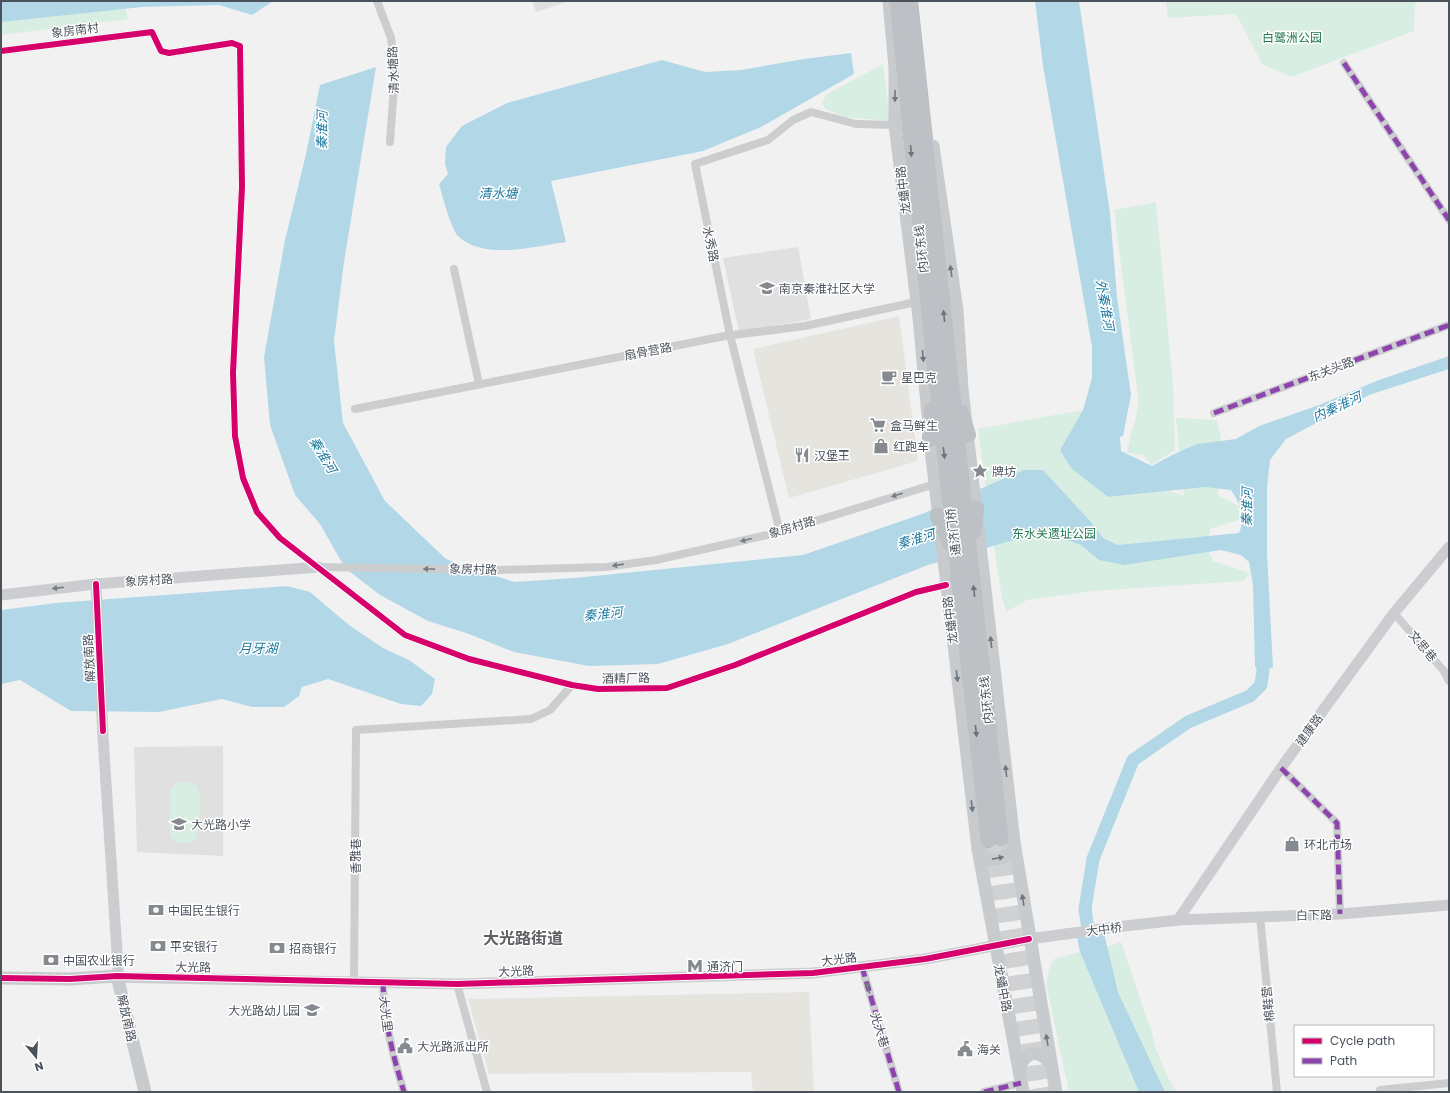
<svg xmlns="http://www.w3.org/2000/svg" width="1450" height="1093" viewBox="0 0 1450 1093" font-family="Poppins,'Noto Sans SC',sans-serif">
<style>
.commercial{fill:#e6e4df}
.education{fill:#e0e0e1}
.park{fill:#d9eee2}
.water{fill:#b2d8e7}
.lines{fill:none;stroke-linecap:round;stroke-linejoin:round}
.river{stroke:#b2d8e7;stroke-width:13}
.highway-tunnel{stroke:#d0d1d3;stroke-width:15;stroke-dasharray:15 8;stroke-linecap:butt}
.highway-casing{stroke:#b7bbc0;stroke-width:16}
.street{stroke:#cbcdcf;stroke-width:8}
.secondary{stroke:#cccdd0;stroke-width:11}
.primary{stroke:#c8cbcd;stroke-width:13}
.highway{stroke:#bdc1c5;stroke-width:15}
.secondary-bridge{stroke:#cccdd0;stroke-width:11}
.quiet{stroke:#8e44ad;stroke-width:5;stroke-dasharray:10 5;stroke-linecap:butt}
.cycleway-casing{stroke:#fff;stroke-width:8}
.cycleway{stroke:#d6006c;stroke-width:6}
.oneway{fill:#70767e}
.oneway2{fill:#6c737c}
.oneway3{fill:#777d84}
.oneway4{fill:#787d85}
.labels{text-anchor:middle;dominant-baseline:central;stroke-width:3;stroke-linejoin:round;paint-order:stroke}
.street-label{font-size:12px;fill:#4a525c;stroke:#fff}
.park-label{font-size:12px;fill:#217752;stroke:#fff}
.poi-label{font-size:12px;fill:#4a525c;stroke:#fff;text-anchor:start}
.water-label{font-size:13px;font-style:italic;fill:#1c799d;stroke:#fff}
.district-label{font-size:16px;font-weight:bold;fill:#5e6064;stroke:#fff}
</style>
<rect width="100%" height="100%" fill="#f2f1f1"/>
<g class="commercial">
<path d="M899 316 918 461 789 498 753 349Z"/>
<path d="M809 992 814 1092H753L751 1072 489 1074 468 999Z"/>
</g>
<g class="education">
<path d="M532 1H570L536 12Z"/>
<path d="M798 247 811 319 739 332 723 258Z"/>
<path d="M223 746V856L137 852 134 747Z"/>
</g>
<g class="park">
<path d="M1 1H124L128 19 1 35Z"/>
<path d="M1166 1H1418L1415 6 1414 31 1291 77 1262 64 1236 14 1168 18Z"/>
<path d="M883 64 890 121 845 117 825 109 822 102 827 94Z"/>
<path d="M1156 202 1173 384 1175 450 1151 465 1143 455 1127 453C1130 433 1139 416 1138 396L1114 210Z"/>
<path d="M1083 410 1060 450 1108 497 1170 491 1184 496 1176 418 1217 420 1221 437 1218 495 1239 506V520L1210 529 1207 548 1213 561 1250 573 1243 581 1094 591 1027 600 1006 612 1002 598 989 516 978 429Z"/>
<path d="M184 781C190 782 198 784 199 791 202 799 199 831 196 839 186 845 178 845 170 836V788L179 782Z"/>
<path d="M1121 942 1148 1022C1153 1031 1153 1040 1156 1049 1162 1064 1168 1080 1177 1092H1165L1118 992 1106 947Z"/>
<path d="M1080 952 1139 1092H1069L1046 984 1049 969 1054 959Z"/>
</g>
<g class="water">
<path d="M1 1H273L252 15 219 5 142 7 1 22Z"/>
<path d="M1035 1H1079L1110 213 1117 297 1131 395 1123 436 1120 437 1121 451 1152 466 1172 455 1197 444 1236 439 1259 426 1319 405 1379 380 1449 356V369L1369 395 1286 439 1270 460 1267 487V554L1273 668 1255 667 1253 585 1249 562 1241 555 1221 550 1124 565 1099 560 1081 545 1052 535 1010 541 928 565 728 644 658 664 589 666 514 652 469 634 428 621 380 595 345 568 320 524 295 495 270 425 264 357 285 240 306 154 320 85 376 67 344 262 334 341 343 423 385 501 446 559 482 572 515 582 574 578 803 555 922 514 1024 470H1043L1090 521 1103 538 1118 545 1239 533C1246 518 1240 503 1231 490L1205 487 1108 497 1071 468 1060 450 1083 410 1092 378V347L1043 66Z"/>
<path d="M851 53 854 74 761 127 703 151 551 181 566 242C535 246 484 261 458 236 451 229 442 195 439 184L448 174 445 164 446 147 462 126 507 103 662 60 705 72 741 70 804 59Z"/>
<path d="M287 586 310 592 349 625 383 648 409 660 435 679 432 694 421 706 401 704 328 679 302 687 299 696 284 707H252L222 699 159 712 71 711 20 680 1 684V610L56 603Z"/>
<path d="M1103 929 1118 992 1165 1092H1139L1080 952 1076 933Z"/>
</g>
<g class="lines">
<path class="river" d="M1090 942 1085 909 1093 859 1133 760 1188 722 1250 696 1261 685 1263 670 1261 651"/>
<g class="highway-tunnel">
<path d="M1001 838 1045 1092"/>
<path d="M988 840 1033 1092"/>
</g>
<defs>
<g id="highway">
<path d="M897 1 935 372 988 840"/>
<path d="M910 1 1001 838"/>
<path d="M961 412 968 435"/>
<path d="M930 439 932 409"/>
<path d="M938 515 949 543"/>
<path d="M974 531 976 508"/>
</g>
</defs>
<use href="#highway" class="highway-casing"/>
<g class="street">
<path d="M377 1 391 38 395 70 390 142"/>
<path d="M1 51 152 32 161 51 169 53 232 43 240 46 242 187 233 373 235 436 243 478 257 512 280 538 405 635 469 659 572 685 598 689 667 688 735 665 916 592 946 585"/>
<path d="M1344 63 1449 220"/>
<path d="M454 269 479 384"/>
<path d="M355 409 725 336 805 326 916 302"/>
<path d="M1214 413 1449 325"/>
<path d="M780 532 730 335 695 164 768 140 793 120 811 112 856 124 895 125"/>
<path d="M319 567 496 570 606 567 656 560 780 532 935 484"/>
<path d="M1394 613 1444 671 1449 681"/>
<path d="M1281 768 1337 823 1340 914"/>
<path d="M1260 916 1277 1092"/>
<path d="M862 967 899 1092"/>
<path d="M354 982 356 730 531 719 550 710 572 685"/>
<path d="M383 982C384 1021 393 1056 404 1092"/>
<path d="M457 984 487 1092"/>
<path d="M984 1092 1021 1083"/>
<path d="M1380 1092V1090L1449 1083"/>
</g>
<g class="secondary">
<path d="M96 584 103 737 119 983"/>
<path d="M1 595 96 584 319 567"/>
<path d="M1178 920 1281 768 1394 613 1449 547"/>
<path d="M1116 927 1178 920 1340 914 1449 905"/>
<path d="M110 977 457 984 813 973 925 959 1029 939 1066 934"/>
</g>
<g class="primary">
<path d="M889 1 895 68V125L919 318 932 458 978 849 1023 1092"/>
<path d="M933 146 957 310 962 389 1014 842 1056 1092"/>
<path d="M978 849 987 859C1002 861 1009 856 1014 842"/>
<path d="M1 978 70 979 117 976 145 1092"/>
<path d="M1019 1068C1027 1050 1037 1049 1051 1063"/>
</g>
<use href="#highway" class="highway"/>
<path class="secondary-bridge" d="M1066 934 1116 927"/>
<g class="quiet">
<path d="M1344 63 1449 220"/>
<path d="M1214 413 1449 325"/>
<path d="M1281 768 1337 823 1340 914"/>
<path d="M862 967 899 1092"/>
<path d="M383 982C384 1021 393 1056 404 1092"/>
<path d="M984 1092 1021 1083"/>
</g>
<defs>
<g id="cycleway">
<path d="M1 51 152 32 161 51 169 53 232 43 240 46 242 187 233 373 235 436 243 478 257 512 280 538 405 635 469 659 572 685 598 689 667 688 735 665 916 592 946 585"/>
<path d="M96 584 103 731"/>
<path d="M1 978 70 979 117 976 457 984 813 973 925 959 1029 939"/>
</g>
</defs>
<use href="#cycleway" class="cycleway-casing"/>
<use href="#cycleway" class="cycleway"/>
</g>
<defs><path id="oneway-solid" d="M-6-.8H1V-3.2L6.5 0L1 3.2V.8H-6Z"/></defs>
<g class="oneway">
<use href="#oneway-solid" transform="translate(895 96) rotate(90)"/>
<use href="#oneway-solid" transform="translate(951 271) rotate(-98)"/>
<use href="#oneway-solid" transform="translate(923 356) rotate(85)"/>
<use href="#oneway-solid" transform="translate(991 642) rotate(-96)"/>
<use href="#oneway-solid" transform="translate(957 676) rotate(83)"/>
<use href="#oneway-solid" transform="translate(1006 771) rotate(-96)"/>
<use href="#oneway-solid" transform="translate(972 806) rotate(83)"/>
<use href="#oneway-solid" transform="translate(998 858) rotate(-11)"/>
<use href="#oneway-solid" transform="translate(1023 900) rotate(-99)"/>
<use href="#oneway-solid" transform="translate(1047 1040) rotate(-100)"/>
</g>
<g class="oneway2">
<use href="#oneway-solid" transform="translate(911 151) rotate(85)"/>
<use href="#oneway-solid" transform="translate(944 316) rotate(-96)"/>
<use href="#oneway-solid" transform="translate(944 453) rotate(83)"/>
<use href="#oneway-solid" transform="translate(974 591) rotate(-96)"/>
<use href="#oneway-solid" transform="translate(976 731) rotate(84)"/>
</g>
<g class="oneway3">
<use href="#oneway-solid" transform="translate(897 495) rotate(163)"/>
<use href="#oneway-solid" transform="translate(746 540) rotate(166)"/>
<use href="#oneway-solid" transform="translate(618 565) rotate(172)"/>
<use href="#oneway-solid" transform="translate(429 569) rotate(-179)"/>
<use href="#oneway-solid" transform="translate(868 988) rotate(-107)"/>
</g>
<use class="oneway4" href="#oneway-solid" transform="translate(58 588) rotate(173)"/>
<defs>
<symbol id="university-bare" viewBox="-9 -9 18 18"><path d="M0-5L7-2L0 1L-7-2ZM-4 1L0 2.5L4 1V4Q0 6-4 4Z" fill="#858a90" stroke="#fff" stroke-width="2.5" paint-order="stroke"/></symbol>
<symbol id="cafe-bare" viewBox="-9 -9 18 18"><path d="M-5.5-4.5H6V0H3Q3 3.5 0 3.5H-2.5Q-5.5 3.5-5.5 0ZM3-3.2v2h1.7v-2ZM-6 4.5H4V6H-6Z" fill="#858a90" stroke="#fff" stroke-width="2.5" paint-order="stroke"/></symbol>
<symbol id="supermarket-bare" viewBox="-9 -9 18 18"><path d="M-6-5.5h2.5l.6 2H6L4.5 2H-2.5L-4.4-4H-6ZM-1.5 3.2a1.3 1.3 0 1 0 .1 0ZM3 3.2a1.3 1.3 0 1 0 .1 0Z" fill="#858a90" stroke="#fff" stroke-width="2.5" paint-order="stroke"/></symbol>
<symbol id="shop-bare" viewBox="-9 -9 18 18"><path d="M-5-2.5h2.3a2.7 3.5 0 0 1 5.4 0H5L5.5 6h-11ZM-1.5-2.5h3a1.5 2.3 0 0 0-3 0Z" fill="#858a90" stroke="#fff" stroke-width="2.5" paint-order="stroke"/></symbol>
<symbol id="restaurant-bare" viewBox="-9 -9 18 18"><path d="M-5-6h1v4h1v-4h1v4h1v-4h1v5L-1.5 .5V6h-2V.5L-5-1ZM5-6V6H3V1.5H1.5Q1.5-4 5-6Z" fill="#858a90" stroke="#fff" stroke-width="2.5" paint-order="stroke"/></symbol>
<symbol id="sight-bare" viewBox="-9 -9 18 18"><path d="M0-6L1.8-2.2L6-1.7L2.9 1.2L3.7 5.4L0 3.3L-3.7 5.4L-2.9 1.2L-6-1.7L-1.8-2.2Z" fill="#858a90" stroke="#fff" stroke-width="2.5" paint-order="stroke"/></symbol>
<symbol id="school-bare" viewBox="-9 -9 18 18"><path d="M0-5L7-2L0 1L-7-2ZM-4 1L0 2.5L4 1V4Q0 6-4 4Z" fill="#858a90" stroke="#fff" stroke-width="2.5" paint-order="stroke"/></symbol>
<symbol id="bank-bare" viewBox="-9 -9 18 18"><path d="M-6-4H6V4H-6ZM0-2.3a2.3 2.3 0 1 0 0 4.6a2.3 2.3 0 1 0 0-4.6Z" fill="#858a90" stroke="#fff" stroke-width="2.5" paint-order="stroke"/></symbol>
<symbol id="metro-bare" viewBox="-9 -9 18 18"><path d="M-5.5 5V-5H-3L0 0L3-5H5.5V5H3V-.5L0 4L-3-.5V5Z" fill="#858a90" stroke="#fff" stroke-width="2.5" paint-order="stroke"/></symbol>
<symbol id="civic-bare" viewBox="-9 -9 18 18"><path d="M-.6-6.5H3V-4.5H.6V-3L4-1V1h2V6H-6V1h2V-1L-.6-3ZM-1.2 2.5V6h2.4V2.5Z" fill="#858a90" stroke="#fff" stroke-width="2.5" paint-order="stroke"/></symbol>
</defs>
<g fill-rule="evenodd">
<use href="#university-bare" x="756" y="277" width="22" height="22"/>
<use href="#cafe-bare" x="878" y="366" width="22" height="22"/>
<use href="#supermarket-bare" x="867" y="414" width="22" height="22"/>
<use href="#shop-bare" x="870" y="435" width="22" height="22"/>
<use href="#restaurant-bare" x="791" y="444" width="22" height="22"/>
<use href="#sight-bare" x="969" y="460" width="22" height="22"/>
<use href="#school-bare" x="168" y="813" width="22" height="22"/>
<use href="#shop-bare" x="1281" y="833" width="22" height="22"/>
<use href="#bank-bare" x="145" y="899" width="22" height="22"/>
<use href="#bank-bare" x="147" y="935" width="22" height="22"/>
<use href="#bank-bare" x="266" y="937" width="22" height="22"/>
<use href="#bank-bare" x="40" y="949" width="22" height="22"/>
<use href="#metro-bare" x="684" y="955" width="22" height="22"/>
<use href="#school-bare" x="301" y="999" width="22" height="22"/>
<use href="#civic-bare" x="394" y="1035" width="22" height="22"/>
<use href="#civic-bare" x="954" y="1038" width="22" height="22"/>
</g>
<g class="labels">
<g class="street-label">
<text transform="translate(75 30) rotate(-7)">象房南村</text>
<text transform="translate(393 70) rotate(-92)">清水塘路</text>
<text transform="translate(903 190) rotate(-97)">龙蟠中路</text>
<text transform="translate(711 244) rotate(78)">水秀路</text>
<text transform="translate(921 249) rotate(-96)">内环东线</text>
<text transform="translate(648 351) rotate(-11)">扇骨营路</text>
<text transform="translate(1331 369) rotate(-21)">东关头路</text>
<text transform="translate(792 527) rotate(-17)">象房村路</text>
<text transform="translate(953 532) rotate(-97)">通济门桥</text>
<text transform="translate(473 569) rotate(1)">象房村路</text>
<text transform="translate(149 580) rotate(-4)">象房村路</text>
<text transform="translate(950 620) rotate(-97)">龙蟠中路</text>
<text transform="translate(1423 646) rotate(50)">文思巷</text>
<text transform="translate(89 658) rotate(-93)">解放南路</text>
<text transform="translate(626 678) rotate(-1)">酒精厂路</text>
<text transform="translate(986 700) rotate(-96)">内环东线</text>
<text transform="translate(1309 730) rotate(-54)">建康路</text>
<text transform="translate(355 856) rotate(-90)">香雅巷</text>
<text transform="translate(1314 915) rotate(-1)">白下路</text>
<text transform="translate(1104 929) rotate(-7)">大中桥</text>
<text transform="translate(839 959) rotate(-7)">大光路</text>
<text transform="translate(193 967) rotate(1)">大光路</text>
<text transform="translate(516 971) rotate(-2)">大光路</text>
<text transform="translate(1003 988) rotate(79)">龙蟠中路</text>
<text transform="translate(1268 1004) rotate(-96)">棉鞋营</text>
<text transform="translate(386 1014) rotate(83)">大光里</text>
<text transform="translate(127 1018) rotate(77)">解放南路</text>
<text transform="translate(880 1030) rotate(73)">光大巷</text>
</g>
<g class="park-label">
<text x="1292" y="37">白鹭洲公园</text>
<text x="1054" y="533">东水关遗址公园</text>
</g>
<g class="poi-label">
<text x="779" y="288">南京秦淮社区大学</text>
<text x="901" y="377">星巴克</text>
<text x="890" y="425">盒马鲜生</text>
<text x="893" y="446">红跑车</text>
<text x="814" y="455">汉堡王</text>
<text x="992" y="471">牌坊</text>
<text x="191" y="824">大光路小学</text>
<text x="1304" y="844">环北市场</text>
<text x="168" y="910">中国民生银行</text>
<text x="170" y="946">平安银行</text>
<text x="289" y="948">招商银行</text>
<text x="63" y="960">中国农业银行</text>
<text x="707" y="966">通济门</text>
<text x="300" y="1010" text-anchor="end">大光路幼儿园</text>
<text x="417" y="1046">大光路派出所</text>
<text x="977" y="1049">海关</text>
</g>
<g class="water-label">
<text transform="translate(322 130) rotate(-89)">秦淮河</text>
<text x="498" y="193">清水塘</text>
<text transform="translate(1105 305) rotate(80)">外秦淮河</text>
<text transform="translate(1337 407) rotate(-25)">内秦淮河</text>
<text transform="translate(323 455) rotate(59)">秦淮河</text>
<text transform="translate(1247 507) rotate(-89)">秦淮河</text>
<text transform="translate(916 539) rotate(-17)">秦淮河</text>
<text transform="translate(603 614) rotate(-6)">秦淮河</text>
<text x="258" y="648">月牙湖</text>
</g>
<g class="district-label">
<text x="523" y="938">大光路街道</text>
</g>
</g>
<rect width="1450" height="1093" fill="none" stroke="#4a525c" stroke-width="4"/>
<rect x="1294" y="1025" width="140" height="52" fill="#ffffff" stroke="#b7babe"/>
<rect x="1302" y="1038" width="20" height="6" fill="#d6006c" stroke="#b7babe"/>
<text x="1330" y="1045" font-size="12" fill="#4a525c">Cycle path</text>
<rect x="1302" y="1058" width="20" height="6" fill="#8e44ad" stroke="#b7babe"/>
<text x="1330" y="1065" font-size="12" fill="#4a525c">Path</text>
<g transform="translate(36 1057) rotate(162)" stroke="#ffffff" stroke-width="3" paint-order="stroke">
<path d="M0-3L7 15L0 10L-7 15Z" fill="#4a525c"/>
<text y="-6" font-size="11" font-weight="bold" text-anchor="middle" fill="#4a525c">N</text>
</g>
</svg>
